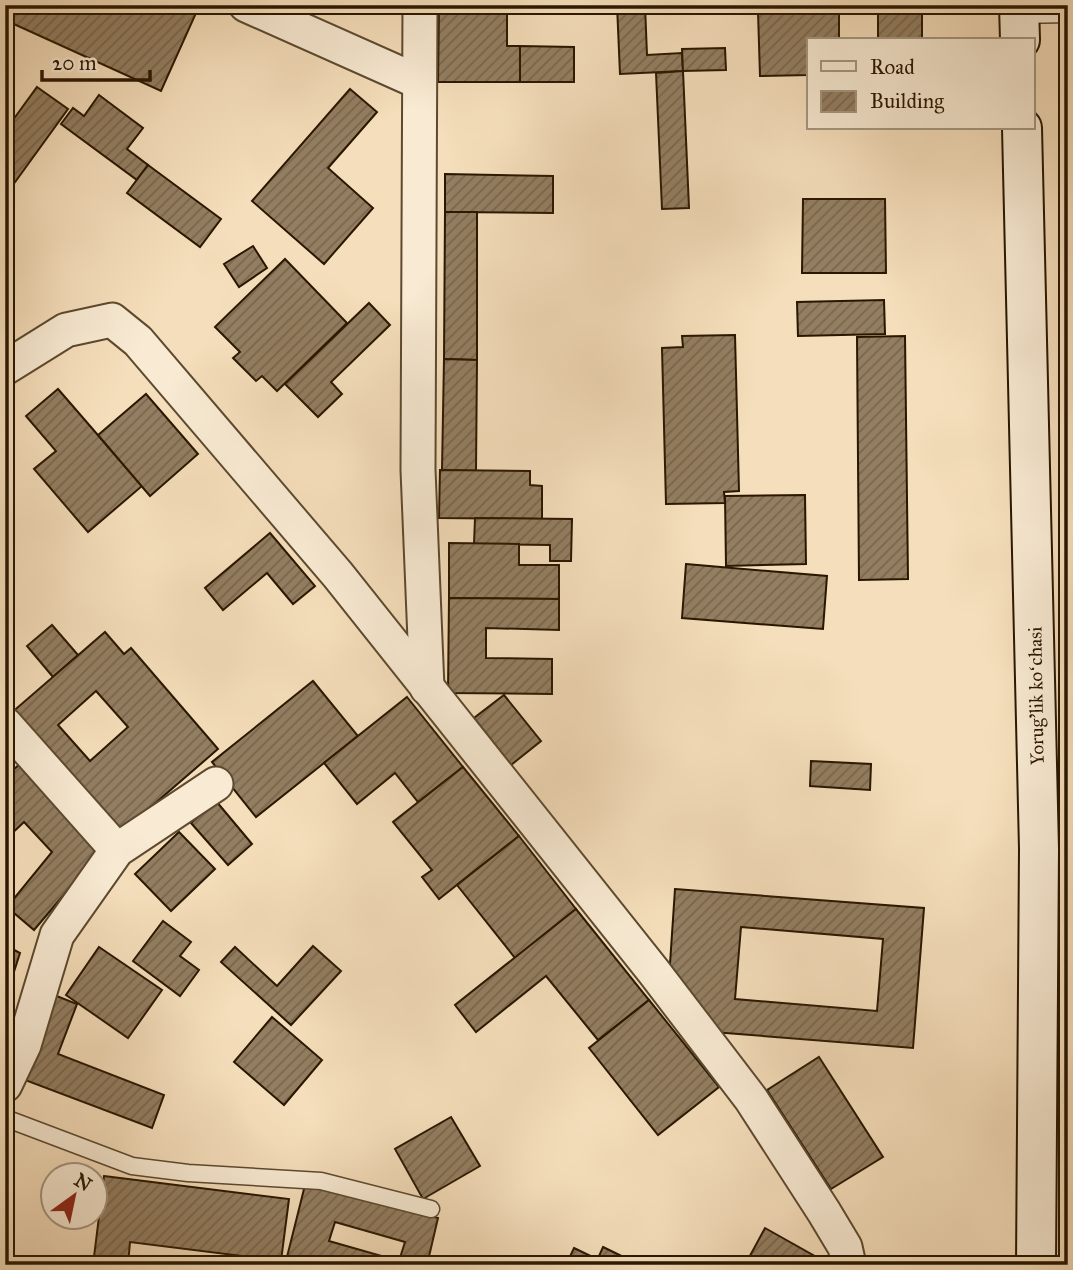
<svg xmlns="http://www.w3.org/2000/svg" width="1073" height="1270" viewBox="0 0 1073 1270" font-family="'IM FELL Great Primer',serif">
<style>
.building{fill:url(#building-hatch);stroke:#291700;stroke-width:2;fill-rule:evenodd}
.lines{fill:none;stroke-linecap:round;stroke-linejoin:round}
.lane-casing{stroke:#5c492f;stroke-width:19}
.street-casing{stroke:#5c492f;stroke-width:37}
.secondary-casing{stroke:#291700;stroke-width:42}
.lane{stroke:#f8ead3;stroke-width:16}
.street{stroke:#f8ead3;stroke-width:33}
.secondary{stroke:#f8ead3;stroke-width:38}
.labels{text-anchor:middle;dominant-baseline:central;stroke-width:5;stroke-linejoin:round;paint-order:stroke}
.street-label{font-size:19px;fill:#291700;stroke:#f8ead3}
</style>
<defs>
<pattern id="building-hatch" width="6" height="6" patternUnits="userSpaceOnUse" patternTransform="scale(1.75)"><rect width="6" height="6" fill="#937e61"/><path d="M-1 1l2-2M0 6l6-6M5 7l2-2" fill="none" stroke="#78664e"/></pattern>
</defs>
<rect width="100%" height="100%" fill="#f5debb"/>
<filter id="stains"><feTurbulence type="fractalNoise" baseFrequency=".00286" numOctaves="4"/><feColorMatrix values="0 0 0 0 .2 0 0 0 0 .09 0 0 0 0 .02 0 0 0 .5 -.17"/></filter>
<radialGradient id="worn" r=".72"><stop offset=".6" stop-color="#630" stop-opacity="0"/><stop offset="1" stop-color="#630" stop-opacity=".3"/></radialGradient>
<g class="building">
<path d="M5 5H178L196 13 161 91 5 20Z"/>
<path d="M439 5H507V46H520V82H438Z"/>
<path d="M617 5H645L647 55 682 53 683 71 620 74Z"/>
<rect x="878" y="5" width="44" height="35"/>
<path d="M839 11V40H809V75L760 76 758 12Z"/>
<path d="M520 46 574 47V82H520Z"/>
<path d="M725 48 726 70 683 71 682 49Z"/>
<path d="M683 71 689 208 662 209 656 73Z"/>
<path d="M37 87 68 109 5 196V131Z"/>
<path d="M350 89 377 112 328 168 373 208 324 264 252 201Z"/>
<path d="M99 95 143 128 127 149 148 165 137 180 61 124 73 108 84 116Z"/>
<path d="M148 165 221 219 200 247 127 193Z"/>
<path d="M445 174 553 176V213L445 212Z"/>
<path d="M803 199H885L886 273H802Z"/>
<path d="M445 212H477V360L444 359Z"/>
<path d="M253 246 267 268 239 287 224 264Z"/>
<path d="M285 259 347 323 277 391 262 376 256 381 233 358 240 352 215 327Z"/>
<path d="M884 300 885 334 798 336 797 302Z"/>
<path d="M369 303 390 325 331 382 342 394 318 417 285 384Z"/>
<path d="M735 335 739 491 724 492 725 503 666 504 662 348 683 347 682 336Z"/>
<path d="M905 336 908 579 859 580 857 337Z"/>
<path d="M444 359 477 360 476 471 442 470Z"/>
<path d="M58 389 142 486 88 532 34 469 56 451 26 416Z"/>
<path d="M146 394 198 454 150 496 98 435Z"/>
<path d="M440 470 530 471V485L542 486V519L439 518Z"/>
<path d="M805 495 806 564 726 566 725 496Z"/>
<path d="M475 518 572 519 571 561H550V545L474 544Z"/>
<path d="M270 533 315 586 293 604 267 573 223 610 205 588Z"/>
<path d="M449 543 519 544V565H559V599L449 598Z"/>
<path d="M686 564 827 576 823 629 682 618Z"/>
<path d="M449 598 559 599V630L486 628V658L552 659V694L448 693Z"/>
<path d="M52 625 78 655 53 677 27 646Z"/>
<path d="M105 632 124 654 131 648 218 749 116 837 10 714ZM96 691 128 727 90 761 58 725Z"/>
<path d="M313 681 358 736 256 817 212 762Z"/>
<path d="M504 695 541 741 511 765 474 718Z"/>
<path d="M407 697 463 767 418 802 395 773 357 804 324 763Z"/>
<path d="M811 761 871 764 870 790 810 786Z"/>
<path d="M21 763 102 850 34 930 7 907 52 852 24 822 5 840V777Z"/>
<path d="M463 767 519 836 439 899 422 877 432 870 393 822Z"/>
<path d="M216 801 252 844 228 865 191 823Z"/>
<path d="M179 832 215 869 171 911 135 874Z"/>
<path d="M519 836 576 909 515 958 457 885Z"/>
<path d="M675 889 924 908 913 1048 713 1032 669 979ZM741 927 883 939 877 1011 735 999Z"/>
<path d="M576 909 649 1000 598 1040 546 976 476 1032 455 1005Z"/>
<path d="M163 921 191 942 180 956 199 970 180 996 133 961Z"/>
<path d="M5 945 20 953 5 1000Z"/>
<path d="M313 946 341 971 291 1025 221 962 235 947 277 986Z"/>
<path d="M99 947 162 990 128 1038 66 995Z"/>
<path d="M49 993 77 1004 58 1054 164 1095 152 1128 17 1077Z"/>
<path d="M649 1000 719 1087 658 1135 589 1048Z"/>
<path d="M272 1017 322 1060 284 1105 234 1062Z"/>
<path d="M819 1057 883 1157 831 1189 767 1090Z"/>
<path d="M451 1117 480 1166 423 1199 395 1149Z"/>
<path d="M104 1176 289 1199 281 1261 130 1242 128 1265H93Z"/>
<path d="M305 1185 438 1218 427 1265H285ZM335 1222 405 1242 399 1261 329 1241Z"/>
<path d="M765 1228 827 1263 826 1265H745Z"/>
<path d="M603 1247 640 1265H595Z"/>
<path d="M574 1248 597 1259 595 1265H566Z"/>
</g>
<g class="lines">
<defs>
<g id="lane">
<path d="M1019 15 1068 14"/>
<path d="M5 1118 132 1166 188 1173 321 1181 431 1209"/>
</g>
<g id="street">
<path d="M246 5 419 82"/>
<path d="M420 5 418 470 427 688"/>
<path d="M5 368 66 330 112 320 138 341 338 575 654 972 751 1099 824 1212 845 1247 849 1265"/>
<path d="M5 724 117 850"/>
<path d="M5 1085 24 1045 57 935 117 850 216 784"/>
</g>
<g id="secondary">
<path d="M1019 5 1020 40"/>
<path d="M1022 128 1039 849 1036 1265"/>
</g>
</defs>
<use href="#lane" class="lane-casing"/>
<use href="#street" class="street-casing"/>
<use href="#secondary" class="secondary-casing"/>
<use href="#lane" class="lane"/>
<use href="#street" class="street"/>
<use href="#secondary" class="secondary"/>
</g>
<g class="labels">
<g class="street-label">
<text transform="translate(1036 696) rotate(-91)">Yorug'lik koʻchasi</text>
</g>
</g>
<rect width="1073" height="1270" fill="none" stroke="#f5debb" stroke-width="28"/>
<rect x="7" y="7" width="1059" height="1256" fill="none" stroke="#291700" stroke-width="3.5"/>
<rect x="14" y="14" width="1045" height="1242" fill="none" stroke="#291700" stroke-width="2"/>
<rect x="807" y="38" width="228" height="91" fill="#f8ead3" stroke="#a5967f" stroke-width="2"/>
<rect x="821" y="61" width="35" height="10" fill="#f8ead3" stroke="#a5967f" stroke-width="2"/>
<text x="870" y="74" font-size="21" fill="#291700">Road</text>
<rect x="821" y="91" width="35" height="21" fill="url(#building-hatch)" stroke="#a5967f" stroke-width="2"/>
<text x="870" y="108" font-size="21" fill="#291700">Building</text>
<g transform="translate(74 1196) rotate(33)"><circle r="33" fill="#f8ead3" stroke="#a5967f" stroke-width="2"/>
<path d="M0-5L12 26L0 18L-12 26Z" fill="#8f2418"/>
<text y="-10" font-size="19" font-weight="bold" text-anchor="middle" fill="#291700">N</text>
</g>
<path d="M42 70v10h108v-10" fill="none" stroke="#291700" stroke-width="3.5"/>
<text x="52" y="70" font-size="21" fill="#291700" stroke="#f8ead3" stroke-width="5" paint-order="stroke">20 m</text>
<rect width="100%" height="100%" filter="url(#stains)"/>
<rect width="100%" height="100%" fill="url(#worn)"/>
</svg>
